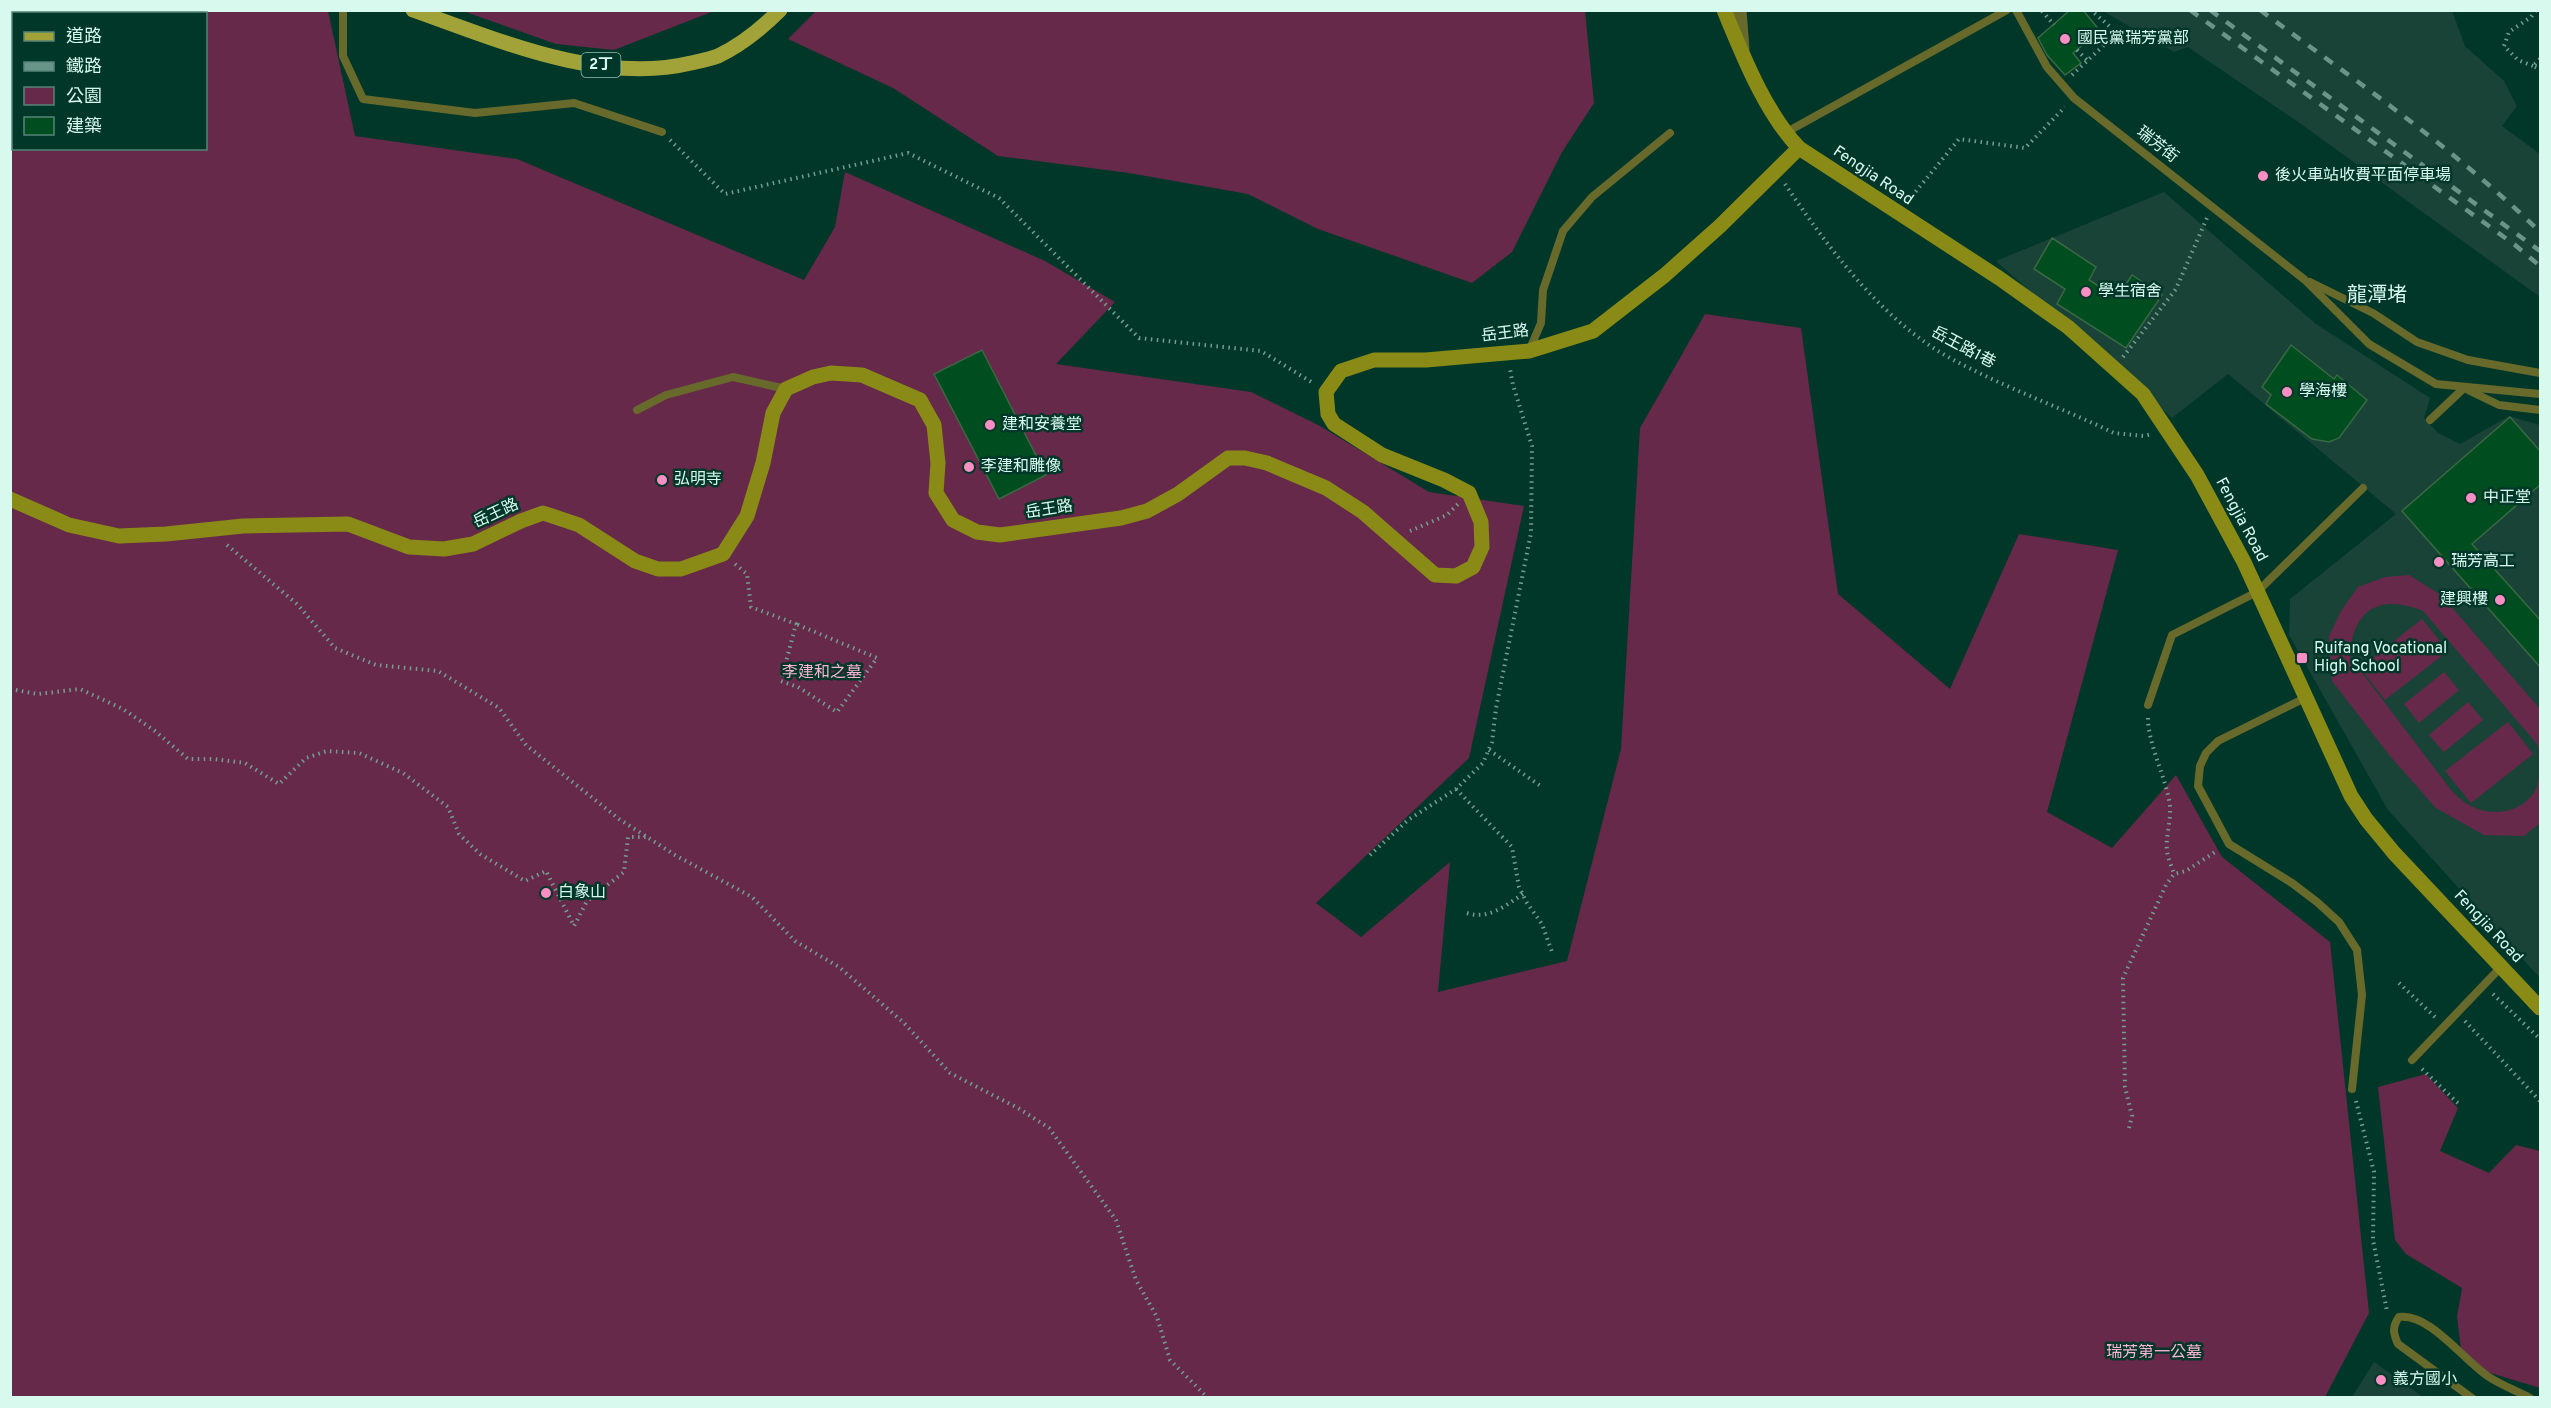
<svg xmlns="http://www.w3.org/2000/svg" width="2551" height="1408" viewBox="0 0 2551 1408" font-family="Overpass,'Noto Sans TC',sans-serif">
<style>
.built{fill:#194336}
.green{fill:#662949;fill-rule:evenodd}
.building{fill:#004e20;stroke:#3a6845;stroke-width:1.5}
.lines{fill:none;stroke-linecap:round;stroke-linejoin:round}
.path{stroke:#739e91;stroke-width:4;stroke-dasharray:1.5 4.5;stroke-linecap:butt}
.lane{stroke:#686a2b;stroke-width:8}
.street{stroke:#686a2b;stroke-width:15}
.secondary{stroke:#8a8b17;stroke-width:15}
.primary{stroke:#a1a338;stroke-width:15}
.rail{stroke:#699588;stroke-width:4.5;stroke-dasharray:10 10;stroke-linecap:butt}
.poi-dot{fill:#fb8fc4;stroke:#003729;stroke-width:2}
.labels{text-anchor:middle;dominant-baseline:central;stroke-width:5;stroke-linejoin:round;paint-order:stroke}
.shield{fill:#003729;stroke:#97bfb2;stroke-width:1.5}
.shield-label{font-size:15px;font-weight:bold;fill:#d8f9ed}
.poi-label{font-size:16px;fill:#d8f9ed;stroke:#003729;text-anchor:start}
.street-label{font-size:16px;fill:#d8f9ed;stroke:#003729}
.park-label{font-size:16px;fill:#fcb3d4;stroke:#003729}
.quarter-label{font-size:20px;fill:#d8f9ed;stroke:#003729}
</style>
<rect width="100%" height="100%" fill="#003729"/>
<g class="built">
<path d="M2103 11H2452L2465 46 2504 81 2517 106 2502 126 2540 154V297L2301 124 2188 47 2174 52Z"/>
<path d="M2164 192 2316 324 2430 398 2424 418 2438 433 2460 444 2509 416 2540 425V978L2388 810 2289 635 2290 599 2396 514 2228 374 2172 418 1996 261Z"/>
<path d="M2374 1362 2423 1397H2352Z"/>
</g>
<g class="green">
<path d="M817 10 1585 11 1594 103 1562 152 1512 252 1472 283 1318 229 1248 194 1129 173 998 156 893 88 788 39Z"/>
<path d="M10 11H328L355 136 517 159 804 280 835 227 845 172 1045 261 1115 302 1056 364 1251 392 1320 426 1429 492 1524 506 1469 758 1316 903 1361 937 1450 862 1438 992 1567 961 1621 749 1640 428 1705 314 1801 328 1838 594 1950 689 2019 534 2118 550 2047 812 2112 848 2176 775 2222 857 2330 942 2369 1313 2325 1397H11ZM14 14H206V148H14Z"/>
<path d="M463 11H714L614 50 556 44Z"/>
<path d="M2409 575 2441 595 2540 709V763L2538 745 2423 611C2379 593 2352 610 2350 657L2451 790C2456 795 2462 801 2469 805 2492 818 2525 813 2537 787 2539 782 2539 774 2540 769V823L2524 836 2484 835 2436 808 2390 756 2332 681 2329 636 2341 611 2358 587 2385 577Z"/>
<path d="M2422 619 2448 651 2385 700 2360 668Z"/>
<path d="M2444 672 2459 690 2419 723 2404 704Z"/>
<path d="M2468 702 2483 720 2444 752 2429 735Z"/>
<path d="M2508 722 2533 754 2471 803 2445 771Z"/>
<path d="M2426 1074 2458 1108 2440 1151 2489 1173 2516 1145 2540 1151V1388L2484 1371 2461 1349 2457 1317 2462 1288 2406 1254 2395 1240 2378 1087Z"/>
</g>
<g class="building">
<path d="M2070 10H2083L2100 31 2073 53 2081 63 2065 75 2047 55 2038 38Z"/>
<path d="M2052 238 2096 267 2089 280 2117 298 2132 275 2162 295 2126 348 2057 304 2065 289 2034 269Z"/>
<path d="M2291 345 2334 379 2337 375 2367 400 2339 438 2329 442 2312 439 2266 404 2271 395 2262 387Z"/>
<path d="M982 350 1046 475 999 499 934 374Z"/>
<path d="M2510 417 2541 452V484L2472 544 2541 621V668L2402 511Z"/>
</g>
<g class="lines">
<g class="path">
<path d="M2042 11 2054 25"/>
<path d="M2077 50 2087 60"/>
<path d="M2540 59 2533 66 2540 69"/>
<path d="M2533 66 2518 60 2504 46 2509 32 2531 17 2536 10"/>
<path d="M2072 75 2117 33 2091 10"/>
<path d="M670 140 725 194 908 153 999 198 1139 338 1261 351 1313 383"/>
<path d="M1785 184C1827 246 1878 315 1943 354 1997 385 2058 406 2114 433L2144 436 2152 434"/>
<path d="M1908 201 1959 139 2025 148 2065 107"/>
<path d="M2123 357 2176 289 2207 218"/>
<path d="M1410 531 1447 515 1458 504"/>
<path d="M227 545 297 604 335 648 376 665 438 671 499 708 526 745 619 819 675 855 752 897 795 941 839 967 903 1022 950 1073 1018 1108 1049 1128 1116 1220 1136 1280 1157 1317 1170 1360 1208 1398"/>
<path d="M735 564 747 574 751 607 796 624 781 681 798 687 837 712 877 658 796 624"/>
<path d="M10 689 38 694 80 689 123 709 155 731 188 759H214L245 763 279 784 306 758 327 751 359 753 403 773 448 807 459 834 480 854 525 881 546 871 574 926 587 901 624 872 628 837H646"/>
<path d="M2148 718C2148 743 2164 773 2169 800 2173 817 2165 836 2167 851 2168 859 2172 867 2174 874"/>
<path d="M1489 750 1542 787"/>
<path d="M1456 789 1512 847 1519 887 1527 903 1542 924 1552 952"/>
<path d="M1370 855 1408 820 1456 789 1483 763 1492 742 1496 708 1531 533 1532 446 1513 385 1510 369"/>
<path d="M1467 913C1488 920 1505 906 1523 894"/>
<path d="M2399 983 2436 1018"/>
<path d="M2493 994 2540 1039"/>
<path d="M2465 1021 2540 1101"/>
<path d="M2422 1069 2461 1106"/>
<path d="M2356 1101 2374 1172 2373 1240 2387 1311"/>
<path d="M2129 1128 2132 1116 2125 1087 2123 978 2166 885 2174 874 2186 871 2218 850"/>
</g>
<g class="lane">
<path d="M343 10V56L363 99 475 113 574 103 662 132"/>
<path d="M2016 10 2047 67 2074 98 2305 280 2369 344 2436 384 2540 394"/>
<path d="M1785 133 2007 10"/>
<path d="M2310 282 2373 313 2417 342 2468 360 2540 373"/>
<path d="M1529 351 1541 323 1543 290 1563 231 1592 197 1670 133"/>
<path d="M2468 390 2499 405 2540 410"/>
<path d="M637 410 666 395 733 377 786 389"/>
<path d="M2430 420 2464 388"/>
<path d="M2305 698 2218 741 2206 753 2200 766 2198 786 2229 844 2292 883 2317 902 2339 922 2357 950 2362 995 2352 1089"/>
<path d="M2148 705 2172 635 2257 592 2363 488"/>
<path d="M2412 1060 2501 967"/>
<path d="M2472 1398 2398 1344C2393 1333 2392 1327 2399 1317 2430 1313 2463 1360 2489 1377 2501 1385 2517 1391 2530 1398"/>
</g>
<path class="street" d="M1739 10 1742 49"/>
<g class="secondary">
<path d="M1724 10C1743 56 1765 112 1799 148L1999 278 2068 327 2143 394 2197 475 2244 562 2351 796 2366 819 2394 853 2540 1008"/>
<path d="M10 499 69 525 119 536 166 534 243 526 348 524 409 547 444 549 473 544 521 521 543 513 579 525 635 561 658 569H681L723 554 747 516 763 463 773 413 786 389 813 377 831 373 862 375 920 400 934 425 938 463 936 493 953 520 977 532 1000 535 1121 518 1147 511 1178 494 1228 458H1245L1267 463 1326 488 1363 512 1435 575 1456 576 1473 567 1482 547 1481 522 1469 493 1444 480 1382 455 1334 424 1328 414 1326 392 1341 371 1374 360H1426L1529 351 1593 331 1665 275 1720 226 1799 148"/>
</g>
<path class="primary" d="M413 10C498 40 600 85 691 63 700 61 710 59 718 56 741 45 762 28 780 10"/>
<g class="rail">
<path d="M2190 10 2515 245 2540 266"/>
<path d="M2210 10 2540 251"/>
<path d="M2260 10C2356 81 2455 149 2540 232"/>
</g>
</g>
<g class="poi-dot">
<circle cx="2065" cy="39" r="6"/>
<circle cx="2263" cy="176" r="6"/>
<circle cx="2086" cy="292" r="6"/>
<circle cx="2287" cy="392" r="6"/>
<circle cx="990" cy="425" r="6"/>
<circle cx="969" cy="467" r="6"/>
<circle cx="662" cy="480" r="6"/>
<circle cx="2471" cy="498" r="6"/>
<circle cx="2439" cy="562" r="6"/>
<circle cx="2500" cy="600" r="6"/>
<rect x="2296" y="652" width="12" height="12" rx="3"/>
<circle cx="546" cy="893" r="6"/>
<circle cx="2381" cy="1380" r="6"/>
</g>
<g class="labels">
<rect class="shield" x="581.5" y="53" width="39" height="24" rx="4.5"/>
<g class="shield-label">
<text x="601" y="65">2丁</text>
</g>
<g class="poi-label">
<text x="2077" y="39">國民黨瑞芳黨部</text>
<text x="2275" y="176">後火車站收費平面停車場</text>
<text x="2098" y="292">學生宿舍</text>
<text x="2299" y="392">學海樓</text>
<text x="1002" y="425">建和安養堂</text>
<text x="981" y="467">李建和雕像</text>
<text x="674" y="480">弘明寺</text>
<text x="2483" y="498">中正堂</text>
<text x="2451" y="562">瑞芳高工</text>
<text x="2488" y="600" text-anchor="end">建興樓</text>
<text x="2314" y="649">Ruifang Vocational<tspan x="2314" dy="18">High School</tspan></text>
<text x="558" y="893">白象山</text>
<text x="2393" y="1380">義方國小</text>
</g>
<g class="street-label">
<text transform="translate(2157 145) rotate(38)">瑞芳街</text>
<text transform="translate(1873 176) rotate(34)">Fengjia Road</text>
<text transform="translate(1505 334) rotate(-7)">岳王路</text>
<text transform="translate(1963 348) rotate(28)">岳王路1巷</text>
<text transform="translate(1049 510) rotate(-9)">岳王路</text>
<text transform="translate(496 514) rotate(-25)">岳王路</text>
<text transform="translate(2241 520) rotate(62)">Fengjia Road</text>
<text transform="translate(2488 927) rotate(47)">Fengjia Road</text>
</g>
<g class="park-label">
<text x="822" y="673">李建和之墓</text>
<text x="2154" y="1353">瑞芳第一公墓</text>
</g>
<g class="quarter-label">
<text x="2377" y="296">龍潭堵</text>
</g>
</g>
<rect width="2551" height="1408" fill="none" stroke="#d8f9ed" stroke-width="24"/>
<rect x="12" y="12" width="195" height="138" fill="#003729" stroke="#568577" stroke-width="1.5"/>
<rect x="24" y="32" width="30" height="9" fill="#a1a338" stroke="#568577" stroke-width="1.5"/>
<text x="66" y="42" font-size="18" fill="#d8f9ed">道路</text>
<rect x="24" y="62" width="30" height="9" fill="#699588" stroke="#568577" stroke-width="1.5"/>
<text x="66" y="72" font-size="18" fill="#d8f9ed">鐵路</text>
<rect x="24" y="87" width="30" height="18" fill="#662949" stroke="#568577" stroke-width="1.5"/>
<text x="66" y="102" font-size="18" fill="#d8f9ed">公園</text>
<rect x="24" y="117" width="30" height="18" fill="#004e20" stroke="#568577" stroke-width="1.5"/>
<text x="66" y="132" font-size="18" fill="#d8f9ed">建築</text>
</svg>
